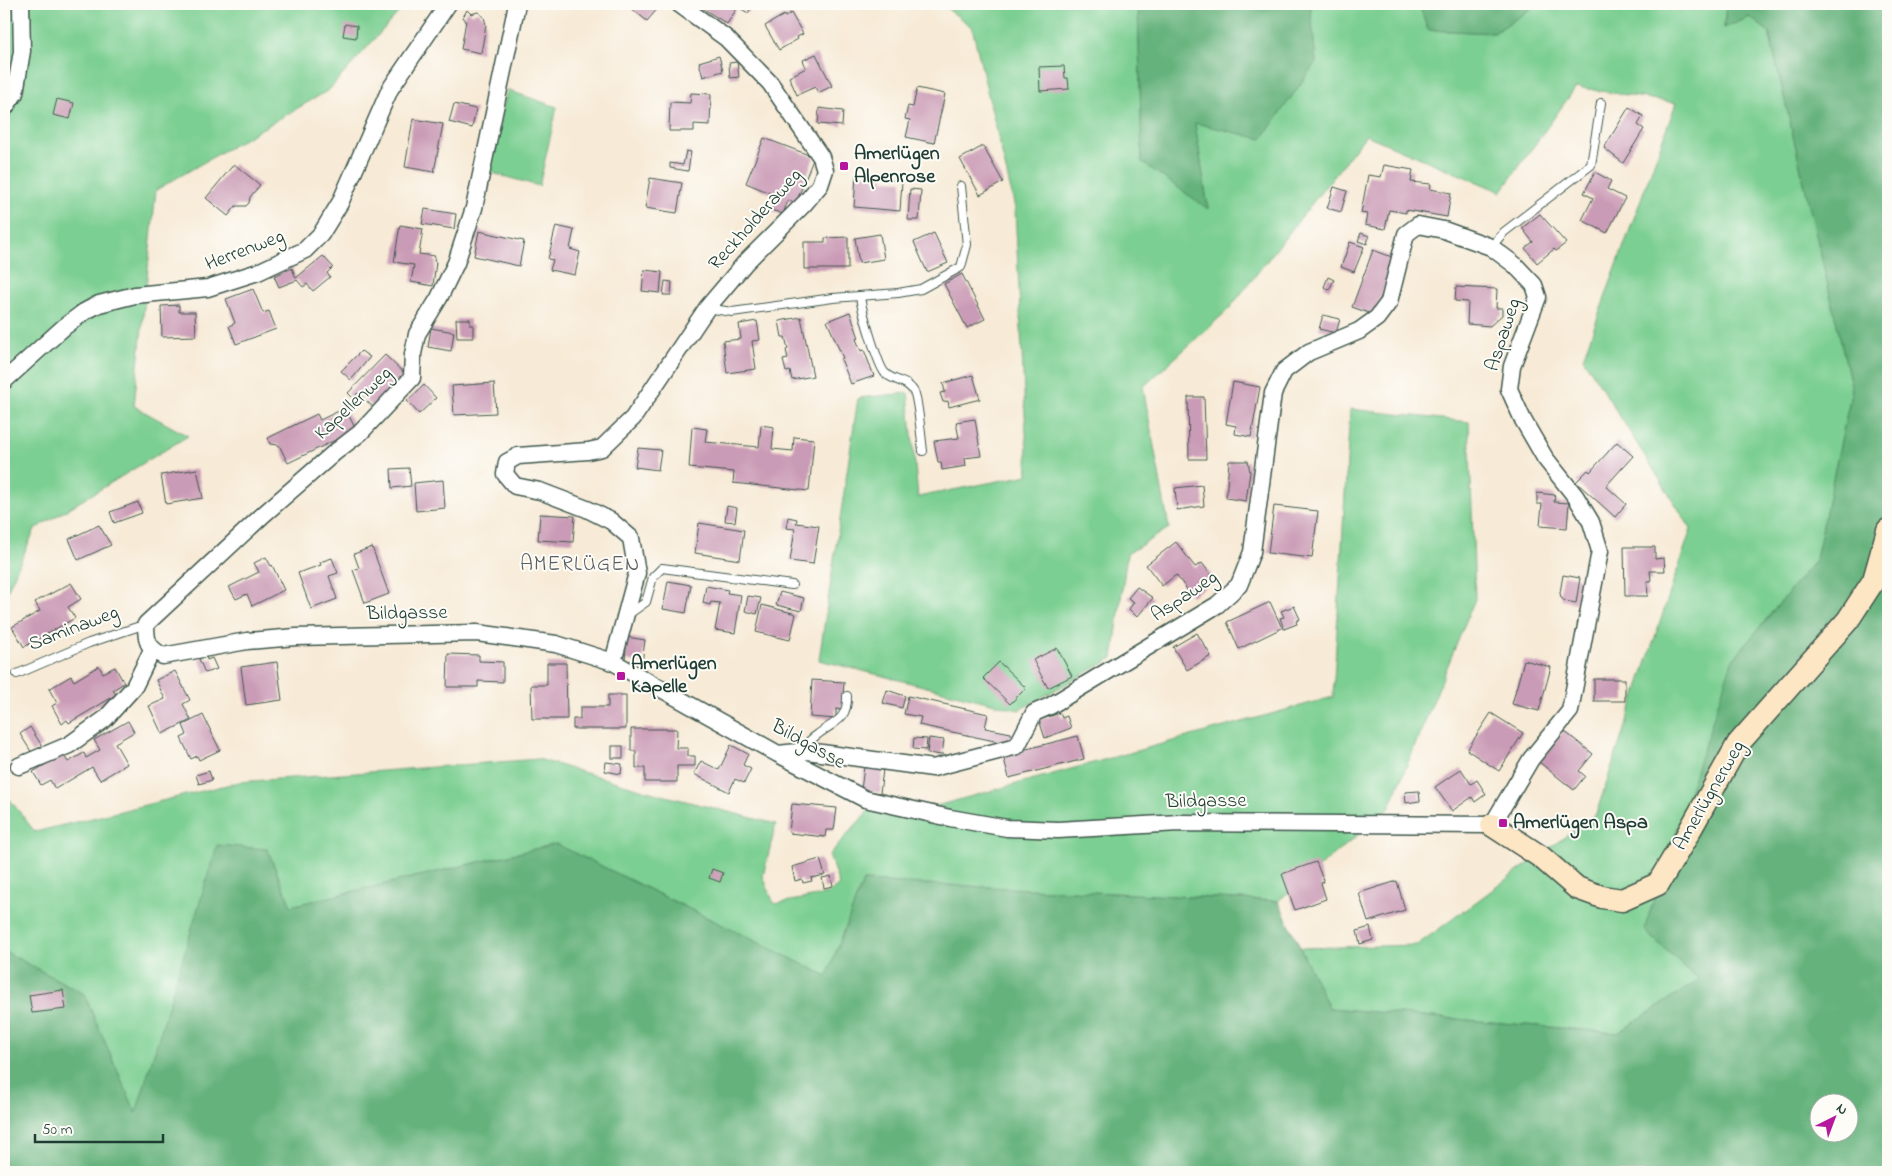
<svg xmlns="http://www.w3.org/2000/svg" width="1892" height="1176" viewBox="0 0 1892 1176" font-family="'Indie Flower',sans-serif">
<style>
.green{fill:#7ccf92;stroke:#4e8663}
.forest{fill:#65b27c;stroke:#427858;fill-rule:evenodd}
.building{fill:#ca9bb6}
.lines{fill:none;stroke-linecap:round;stroke-linejoin:round}
.lane-casing{stroke:#3f574c;stroke-width:10}
.street-casing{stroke:#3f574c;stroke-width:19}
.secondary-casing{stroke:#3f574c;stroke-width:25}
.lane{stroke:#fff;stroke-width:8}
.street{stroke:#fff;stroke-width:16}
.secondary{stroke:#fce6c4;stroke-width:22}
.poi-dot{fill:#b5179e;stroke:#fdfcf7;stroke-width:2}
.labels{text-anchor:middle;dominant-baseline:central;stroke-width:4;stroke-linejoin:round;paint-order:stroke}
.poi-label{font-size:20px;font-weight:bold;fill:#1f3d34;stroke:#fdfcf7;text-anchor:start}
.street-label{font-size:20px;fill:#1f3d34;stroke:#fdfcf7}
.neighbourhood-label{font-size:21px;letter-spacing:1px;fill:#5b5e62;stroke:#fdfcf7}
</style>
<rect width="100%" height="100%" fill="#fdfcf7"/>
<filter id="ink" filterUnits="userSpaceOnUse"><feTurbulence type="fractalNoise" baseFrequency=".02" numOctaves="2"/><feDisplacementMap in="SourceGraphic" scale="10" xChannelSelector="R" yChannelSelector="G"/><feConvolveMatrix kernelMatrix="1 2 1 2 8 2 1 2 1" color-interpolation-filters="sRGB"/></filter>
<filter id="wash" filterUnits="userSpaceOnUse"><feTurbulence type="fractalNoise" baseFrequency=".0096" numOctaves="4" result="noise"/><feDisplacementMap in="SourceGraphic" scale="20" xChannelSelector="R" yChannelSelector="G"/><feGaussianBlur stdDeviation="1.12" result="paint"/><feColorMatrix in="noise" values="0 0 0 0 0 0 0 0 0 0 0 0 0 0 0 0 0 1.4 0 .05"/><feComposite in="paint" operator="in"/></filter>
<g filter="url(#wash)">
<rect width="100%" height="100%" fill="#f7ead6"/>
<g class="green">
<path d="M12 4H406L329 90 156 190 134 406 188 436 35 529 4 598V18Z"/>
<path d="M941 4H1138L1142 162 1208 208 1195 123 1316 62 1310 4H1419L1428 30 1494 33 1538 4H1726L1724 28 1750 17 1769 32 1852 389 1816 559 1732 661 1700 980 1618 1033 1329 1008 1300 948 1417 945 1596 814 1691 529 1583 358 1676 103 1576 87 1501 192 1366 135 1229 309 1143 387 1169 528 1127 554 1113 658 1019 710 819 660 858 398 908 393 918 497 1028 475 1015 208 972 27Z"/>
<path d="M507 90 557 107 539 186 489 172Z"/>
<path d="M1350 409 1469 422 1475 599 1389 809 1278 901 863 881 827 976 556 844 291 906 267 849 136 1114 84 994 4 951V792L35 832 239 782 538 759 654 793 776 824 763 876 774 904 828 894 839 885 829 855 869 810 907 814 1333 697Z"/>
</g>
<g class="forest">
<path d="M1138 4H1310L1316 62 1262 139 1195 123 1208 209 1142 162Z"/>
<path d="M1419 4H1538L1494 33 1428 30Z"/>
<path d="M1726 4H1888V1172H4V951L84 994 136 1113 217 845 267 849 291 906 556 844 827 976 863 881 1278 901 1329 1008 1618 1033 1699 980 1644 930 1732 661 1816 559 1852 389 1769 32 1750 17 1724 28ZM1820 1104H1850V1134H1820Z"/>
</g>
<g id="blocks">
<g class="building">
<path d="M626 4H656L659 7 647 21Z"/>
<path d="M696 4H754L748 13 738 7 727 24Z"/>
<path d="M467 10 471 14 478 12 484 17 486 25 481 53 461 49 466 21 463 17Z"/>
<path d="M791 13 803 34 797 37 798 39 779 50 765 26 784 15 785 17Z"/>
<path d="M345 24 357 26 356 38 343 36Z"/>
<path d="M816 54 832 86 818 93 815 87 797 95 789 77 806 68 803 60Z"/>
<path d="M719 56 723 71 703 77 699 62Z"/>
<path d="M737 62 739 77 730 78 729 63Z"/>
<path d="M1064 66 1065 78H1068L1069 89 1040 91 1039 67Z"/>
<path d="M917 88 945 94 934 143 906 137 910 120 905 119 908 106 913 107Z"/>
<path d="M691 93 711 94 710 125 694 124V131H669L670 102 690 103Z"/>
<path d="M57 99 74 103 70 119 53 115Z"/>
<path d="M454 104 476 109 472 128 449 122Z"/>
<path d="M1629 107 1643 116 1638 125 1644 129 1623 163 1604 148Z"/>
<path d="M819 108 843 111 842 126 818 124Z"/>
<path d="M413 119 443 124 434 172 405 167Z"/>
<path d="M764 138 814 157 796 203 788 200 783 214 771 210 777 196 746 183Z"/>
<path d="M983 146 1003 182 980 195 960 159Z"/>
<path d="M686 151 691 152 688 171 670 168V163L683 165Z"/>
<path d="M234 164 260 185 250 197 249 203 246 206H236L228 216 206 198Z"/>
<path d="M1384 165 1413 170 1411 182 1431 184 1430 189 1451 193 1447 217 1406 210V213L1389 210 1385 229 1365 225 1367 214 1361 213 1368 175 1381 177Z"/>
<path d="M1595 172 1611 181 1607 189 1625 198 1607 233 1582 220 1593 198 1584 193Z"/>
<path d="M856 174 884 176V180L902 181 900 211 854 207Z"/>
<path d="M650 178 682 183 677 213 645 208Z"/>
<path d="M1334 187 1347 191 1341 212 1327 208Z"/>
<path d="M910 189 921 190 919 220H908Z"/>
<path d="M425 209 456 214 454 229 422 224Z"/>
<path d="M1540 214 1566 243 1556 251 1554 249 1537 263 1525 248 1533 242 1522 228Z"/>
<path d="M400 225 423 229 419 254 435 256 434 261 436 262 433 286 411 282 414 265 394 262Z"/>
<path d="M556 226 574 230 570 249 580 252 575 275 550 270 553 260 548 259Z"/>
<path d="M479 231 524 241 519 266 474 256Z"/>
<path d="M934 233 948 263 927 272 914 242Z"/>
<path d="M1361 233 1369 236 1367 244 1358 241Z"/>
<path d="M880 234 884 259 859 263 855 238Z"/>
<path d="M848 237V269H804V242H825V238Z"/>
<path d="M1350 242 1364 247 1354 272 1341 267Z"/>
<path d="M1373 250 1392 257 1390 264 1393 265 1374 315 1352 307Z"/>
<path d="M323 256 333 267 327 273 330 277 313 291 307 284 303 287 297 280 279 287 274 276 292 268 296 278Z"/>
<path d="M644 270 662 272 660 293 642 291Z"/>
<path d="M962 274 985 319 967 328 944 284Z"/>
<path d="M1328 277 1334 280 1329 290 1324 287Z"/>
<path d="M665 281 672 282 671 295H663Z"/>
<path d="M1456 287 1497 289 1496 308H1502V315L1490 326 1467 324 1468 302 1455 301Z"/>
<path d="M253 289 263 313 269 311 276 329 236 344 229 326 235 323 226 299Z"/>
<path d="M179 305V312H195L196 336 162 337 161 306Z"/>
<path d="M850 312 859 338 856 339 861 351 864 350 874 376 851 384 841 359 843 358 827 321Z"/>
<path d="M1323 315 1340 319 1336 333 1319 329Z"/>
<path d="M801 317 813 376 792 380 790 371 786 372 783 360 788 359 786 350 788 349 785 337H782L779 321Z"/>
<path d="M456 319H470V325H473V338H457Z"/>
<path d="M757 321 760 340 752 341 756 369 727 373 723 341 741 339 739 324Z"/>
<path d="M431 328 454 332 451 351 428 347Z"/>
<path d="M361 351 370 357 351 380 341 371Z"/>
<path d="M385 355 405 374 373 407 358 393 353 398 348 393Z"/>
<path d="M973 375 980 399 949 407 948 401 943 402 940 393 945 392 943 383Z"/>
<path d="M1233 382 1260 387 1251 437 1235 434 1236 426 1226 424Z"/>
<path d="M494 383 496 413 454 415 452 386Z"/>
<path d="M424 385 436 398 419 414 407 401Z"/>
<path d="M1188 397H1204L1206 459H1189Z"/>
<path d="M345 408 356 430 288 463 279 445 270 444 268 438 317 414 320 420Z"/>
<path d="M975 419 981 456 965 458 966 466 942 470 941 462H938L934 441 959 438 956 422Z"/>
<path d="M761 425 774 427 772 449 793 451 794 437 814 439 809 491 733 483 734 472 689 468 692 427 707 429 705 442 759 447Z"/>
<path d="M1617 442 1633 456 1606 486 1626 504 1615 517 1576 482 1588 470 1590 472Z"/>
<path d="M638 448 661 450 658 470 635 467Z"/>
<path d="M1229 461H1248L1250 472 1246 501 1226 498Z"/>
<path d="M409 468 411 486 392 488 391 469Z"/>
<path d="M197 469 203 498 166 504 161 475Z"/>
<path d="M443 480 445 508 416 511 414 483Z"/>
<path d="M1202 485 1204 506 1177 510 1175 488Z"/>
<path d="M1537 493 1555 495 1554 502 1569 503 1567 528 1540 526 1542 504H1537Z"/>
<path d="M138 502 142 513 114 523 110 512Z"/>
<path d="M727 506 737 508 735 522 725 521Z"/>
<path d="M1274 506 1318 511 1312 558 1268 553Z"/>
<path d="M540 514 575 516 573 542 538 540Z"/>
<path d="M788 517 797 519 796 523 819 526 813 564 790 561 795 529 786 528Z"/>
<path d="M699 523 744 530 740 560 695 553Z"/>
<path d="M99 525 111 545 78 560 69 539Z"/>
<path d="M1176 542 1195 567 1202 563 1215 580 1192 596 1176 575 1162 586 1146 565Z"/>
<path d="M372 547 389 594 365 603 353 570 359 568 354 554Z"/>
<path d="M1624 547H1655V559L1664 558 1665 571H1650L1651 581H1647L1648 596H1625Z"/>
<path d="M266 557 271 566 272 565 284 590 252 606 247 594 236 599 229 587 259 572 254 563Z"/>
<path d="M332 558 338 573 329 576 337 599 311 609 298 573 321 565 320 562Z"/>
<path d="M1563 575 1580 578 1576 603 1565 601 1561 598 1560 593Z"/>
<path d="M668 581 691 585 686 613 663 609Z"/>
<path d="M71 583 81 599 68 607 75 618 24 647 12 627 40 611 35 602Z"/>
<path d="M706 586 728 590 727 593 741 595 735 633 715 630 720 603 711 602 710 605 703 603Z"/>
<path d="M1137 587 1153 598 1137 617 1129 609 1134 602 1128 598Z"/>
<path d="M780 592 804 598 801 611 776 605Z"/>
<path d="M748 596 761 598 757 614 745 611Z"/>
<path d="M1270 602 1282 628 1239 649 1227 622Z"/>
<path d="M762 605 796 614 790 640 756 632Z"/>
<path d="M1294 606 1300 619 1296 621 1297 624 1284 629 1280 618 1284 617 1281 611Z"/>
<path d="M1197 633 1211 656 1187 670 1173 647Z"/>
<path d="M627 637 645 640 642 663 625 660Z"/>
<path d="M1057 648 1072 676 1048 688 1033 660Z"/>
<path d="M448 654 479 655V661L503 662V682L478 681V687H447Z"/>
<path d="M206 656 207 660 212 658 217 669 205 673 199 659Z"/>
<path d="M1524 660 1551 667 1539 711 1512 704Z"/>
<path d="M277 662 282 700 246 705 241 667Z"/>
<path d="M999 662 1026 688 1010 704 983 678Z"/>
<path d="M547 663H566L567 719H532L531 685H547Z"/>
<path d="M99 666 103 673 115 667 124 683 113 690 116 695 69 723 67 720 62 724 52 706 57 703 49 689 71 676 74 681Z"/>
<path d="M175 671 190 700 183 704 191 720 162 734 149 706 165 699 156 680Z"/>
<rect x="1594" y="679" width="31" height="22"/>
<path d="M812 680 844 682 842 710 836 709V719L810 717Z"/>
<path d="M887 690 905 696 902 708 883 703Z"/>
<path d="M608 695H626V729H573V719H580V707H608Z"/>
<path d="M908 696 988 714 985 728 1011 733V735L1014 736 1009 744 919 725 921 717 904 714Z"/>
<path d="M1060 713 1062 718 1067 716 1071 728 1045 738 1039 720Z"/>
<path d="M1491 713 1523 733 1499 771 1467 750Z"/>
<path d="M203 715 220 750 199 760 197 756 191 759 181 738 187 735 183 725Z"/>
<path d="M128 721 134 732 115 743 127 764 100 780 92 767 55 789 50 780 41 785 33 772 63 754 68 762 84 753 86 758 100 750 94 740Z"/>
<path d="M30 727 42 746 32 753 20 734Z"/>
<path d="M631 729H677L676 748H688V756H695V766H677V782H645V768H636V751H631Z"/>
<path d="M1564 731 1593 754 1579 771 1585 776 1574 790 1539 762Z"/>
<path d="M1078 736 1084 759 1009 778 1003 755Z"/>
<path d="M914 738 927 739 926 750 913 749Z"/>
<path d="M929 738 944 740 942 755 927 753Z"/>
<path d="M731 745 748 754 743 765 751 769 744 783 735 779 729 792 694 774 701 761 719 770Z"/>
<rect x="612" y="746" width="11" height="12"/>
<path d="M606 762 622 764 621 774 605 771Z"/>
<path d="M864 767 883 770 880 793 861 790Z"/>
<path d="M1461 769 1471 784 1477 780 1486 794 1475 802 1472 797 1452 811 1435 787Z"/>
<path d="M209 771 212 780 199 784 196 775Z"/>
<path d="M1419 791 1420 801 1406 803 1405 792Z"/>
<path d="M792 804 837 808 834 830H826L825 837 789 833Z"/>
<path d="M820 859 825 875 811 878 812 881 803 883 802 879 795 881 792 867Z"/>
<path d="M1316 862 1324 882 1321 883 1326 899 1295 910 1282 874Z"/>
<path d="M712 869 723 873 720 882 709 878Z"/>
<path d="M831 876 833 886 824 888 822 878Z"/>
<path d="M1397 881 1405 910 1368 922 1359 893Z"/>
<path d="M1370 927 1373 940 1360 944 1357 931Z"/>
<path d="M63 990 66 1009 32 1013 29 995Z"/>
</g>
</g>
</g>
<g filter="url(#ink)">
<use href="#blocks" fill-opacity="0" stroke="#3f574c" stroke-width="1"/>
<g class="lines">
<defs>
<g id="lane">
<path d="M1491 247 1504 232 1591 165 1601 103"/>
<path d="M860 296C861 308 878 366 885 373 894 382 909 380 915 394 919 408 921 436 923 451"/>
<path d="M707 308 732 312 833 298 898 293 921 289 961 267 967 245 961 186"/>
<path d="M629 614 646 602 653 577 662 568 792 585"/>
<path d="M17 674 89 643 146 624"/>
<path d="M802 749C806 744 811 739 817 735 833 722 848 721 847 696"/>
</g>
<g id="street">
<path d="M517 4 474 208 456 263 439 298 417 334 413 354 412 378 360 433 334 453 264 514 146 624C146 641 147 647 163 656L247 641 296 637 477 633 556 644 613 662 778 754 865 799 950 818 1007 828 1058 830 1179 823 1492 825 1531 759 1570 711 1600 551 1591 522 1576 497 1545 458 1523 420 1509 389 1512 366 1538 297 1534 285 1515 265 1491 247 1444 230 1418 225 1406 234 1389 302 1377 318 1359 331 1309 352 1284 371 1273 393 1252 552 1239 585 1217 605 1050 706 1034 713 1017 746 933 768 807 751 778 754"/>
<path d="M4 109 15 93 22 51 21 4"/>
<path d="M4 381 64 327 84 312 99 304 135 295 208 288 258 272 305 250 321 234 340 203 390 89 448 4"/>
<path d="M613 662 637 573 631 538 611 521 587 509 540 491 515 486 505 474 507 462 518 456 588 451 602 448 633 418 707 308 745 263 805 203 820 185 825 170 821 157 770 83 726 38 679 4"/>
<path d="M19 766 69 745 105 719 134 687 152 650"/>
</g>
<path id="secondary" d="M1492 825 1541 857 1577 888 1602 897 1622 900 1658 884 1685 839 1738 744 1848 620 1874 580 1888 530"/>
</defs>
<use href="#lane" class="lane-casing"/>
<use href="#street" class="street-casing"/>
<use href="#secondary" class="secondary-casing"/>
<use href="#lane" class="lane"/>
<use href="#street" class="street"/>
<use href="#secondary" class="secondary"/>
</g>
</g>
<g class="poi-dot">
<rect x="839" y="161" width="10" height="10" rx="2.5"/>
<rect x="616" y="671" width="10" height="10" rx="2.5"/>
<rect x="1498" y="818" width="10" height="10" rx="2.5"/>
</g>
<g class="labels">
<g class="poi-label">
<text x="854" y="154">Amerlügen<tspan x="854" dy="23">Alpenrose</tspan></text>
<text x="631" y="664">Amerlügen<tspan x="631" dy="23">Kapelle</tspan></text>
<text x="1513" y="823">Amerlügen Aspa</text>
</g>
<g class="street-label">
<text transform="translate(756 220) rotate(-48)">Reckholderaweg</text>
<text transform="translate(245 251) rotate(-21)">Herrenweg</text>
<text transform="translate(1504 335) rotate(-72)">Aspaweg</text>
<text transform="translate(354 404) rotate(-43)">Kapellenweg</text>
<text transform="translate(1185 597) rotate(-34)">Aspaweg</text>
<text transform="translate(407 614) rotate(-1)">Bildgasse</text>
<text transform="translate(74 629) rotate(-21)">Saminaweg</text>
<text transform="translate(808 745) rotate(29)">Bildgasse</text>
<text transform="translate(1710 796) rotate(-60)">Amerlügnerweg</text>
<text transform="translate(1206 802) rotate(-1)">Bildgasse</text>
</g>
<g class="neighbourhood-label">
<text x="580" y="565">AMERLÜGEN</text>
</g>
</g>
<rect width="1892" height="1176" fill="none" stroke="#fdfcf7" stroke-width="20"/>
<g transform="translate(1834 1118) rotate(42)"><circle r="24" fill="#fdfcf7" stroke="#a4b0a9"/>
<path d="M0-4L9 19L0 12L-9 19Z" fill="#b5179e"/>
<text y="-8" font-size="14" font-weight="bold" text-anchor="middle" fill="#1f3d34">N</text>
</g>
<path d="M35 1134v8h128v-8" fill="none" stroke="#1f3d34" stroke-width="2.5"/>
<text x="42" y="1134" font-size="15" fill="#1f3d34" stroke="#fdfcf7" stroke-width="4" paint-order="stroke">50 m</text>
</svg>
